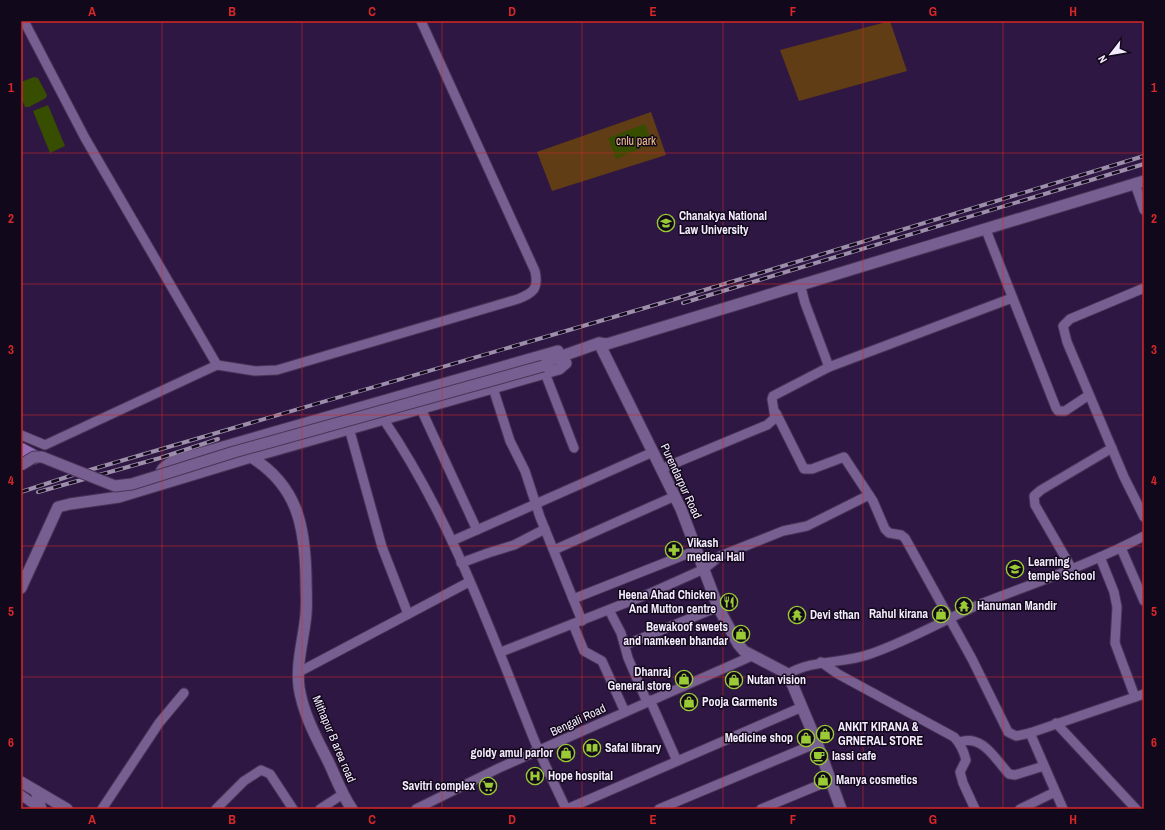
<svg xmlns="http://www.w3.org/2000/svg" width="1165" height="830" viewBox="0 0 1165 830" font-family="'Archivo Narrow',sans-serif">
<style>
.green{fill:#603d15}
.water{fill:#374d00}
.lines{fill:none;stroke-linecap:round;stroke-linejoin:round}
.minor-casing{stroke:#483457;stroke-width:11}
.tertiary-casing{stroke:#483457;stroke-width:13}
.trunk-casing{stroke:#483457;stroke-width:16}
.minor{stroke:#785f91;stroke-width:9}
.tertiary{stroke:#785f91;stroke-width:11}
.trunk{stroke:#946fb8;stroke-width:14}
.rail-casing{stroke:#9d8eab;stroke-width:4}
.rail{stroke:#12081b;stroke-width:2.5;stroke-dasharray:8;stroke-linecap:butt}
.tertiary-bridge-casing{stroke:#483457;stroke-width:13;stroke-linecap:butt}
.tertiary-bridge{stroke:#785f91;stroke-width:11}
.grid{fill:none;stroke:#d62828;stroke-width:1;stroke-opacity:0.55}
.labels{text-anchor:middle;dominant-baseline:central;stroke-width:3;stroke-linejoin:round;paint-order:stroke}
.park-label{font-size:12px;fill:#f5c08b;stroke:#12081b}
.poi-label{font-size:12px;font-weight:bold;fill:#f4ecfe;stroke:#12081b;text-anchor:start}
.street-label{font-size:12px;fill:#f4ecfe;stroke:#12081b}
.neatline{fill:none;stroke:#d62828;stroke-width:1.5}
.grid-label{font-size:13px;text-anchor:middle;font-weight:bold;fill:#d62828}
</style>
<rect width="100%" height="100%" fill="#2f1743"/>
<g class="green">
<path d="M890 21 907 71 799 101 780 50Z"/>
<path d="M651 112 666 155 552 191 537 152Z"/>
</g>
<g class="water">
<path d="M34 77 38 78 47 95 46 98 29 107H25L21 97V82Z"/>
<path d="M48 105 65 146 50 153 33 111Z"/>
<path d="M645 124 652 143 616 159 608 138Z"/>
</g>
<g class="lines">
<defs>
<g id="minor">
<path d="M24 21 85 138 217 365"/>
<path d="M1135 184 1144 210"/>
<path d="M986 230 1056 408 1058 411H1065L1089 395"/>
<path d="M800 284 805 303 829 367"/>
<path d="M1144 288 1070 319 1063 326 1067 342 1124 477 1144 517"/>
<path d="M545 373 574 448"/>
<path d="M493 388 510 441 525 471 540 517 582 621"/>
<path d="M421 409 477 530"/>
<path d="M776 413 804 469H812L844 457 873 501 885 529 889 533 901 535 905 538 972 659 1008 732 1016 736 1030 733 1144 694"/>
<path d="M384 420C450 517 490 629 533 737 543 762 555 785 566 809"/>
<path d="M349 428 382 547 408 614"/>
<path d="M21 435 45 445 217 365 255 371 277 370 518 299C533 293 539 289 535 271L421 21"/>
<path d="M661 469 767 425 775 418 772 399 773 396 829 367 1012 298"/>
<path d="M452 541 653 452"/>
<path d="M1121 548 1144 601"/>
<path d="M554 550 675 496"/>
<path d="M1100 557 1114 592 1117 607 1115 643 1135 697"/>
<path d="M461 563 488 553 514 545 545 529"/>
<path d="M1072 569 1035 505 1034 496 1041 490 1112 448"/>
<path d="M573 599 697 550"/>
<path d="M609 610 621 633 628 658 647 702"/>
<path d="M573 624 584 651 602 661 625 712"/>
<path d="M625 645 718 607"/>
<path d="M501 652 646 595 704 569 720 556 783 531 807 526 869 495"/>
<path d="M821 662 838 674 954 737C960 743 964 752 966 760L960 772 963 783 975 809"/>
<path d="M299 672 469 582"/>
<path d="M788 674C814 659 843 664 870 654 908 641 942 621 978 605 1034 583 1091 564 1144 536"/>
<path d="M650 700 677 761"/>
<path d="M1056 723 1136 809"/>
<path d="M1030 733 1063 809"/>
<path d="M959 742C983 734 995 759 1009 774L1015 775 1044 766"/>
<path d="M21 795 39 808"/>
<path d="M102 809 159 723 184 693"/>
<path d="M216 809 244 781 261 770 270 774 293 809"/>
<path d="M320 809 343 794"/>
<path d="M416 809 499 768 752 656"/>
<path d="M567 809 802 707"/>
<path d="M659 809 817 743"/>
<path d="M761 809 831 780"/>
<path d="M1020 809 1055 792"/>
</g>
<g id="tertiary">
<path d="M599 343 681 509 718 607 738 644 744 651 788 674 817 743 841 809"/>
<path d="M543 366 548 361 599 343 607 344C786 288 965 236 1144 181"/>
<path d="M251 457C298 486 305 527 306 578 306 590 307 602 306 614 304 638 296 662 299 687 303 714 317 739 329 763 336 778 342 795 352 809"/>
<path d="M160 482C159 470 163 467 174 461L558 351"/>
<path d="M21 588 58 507 70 504 119 497 251 457 559 369 566 363"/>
<path d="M21 782 67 809"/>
<path d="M36 791 41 809"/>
</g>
<path id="trunk" d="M21 450 34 457"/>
</defs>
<use href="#minor" class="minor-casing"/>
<use href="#tertiary" class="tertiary-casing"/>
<use href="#trunk" class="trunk-casing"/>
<use href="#minor" class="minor"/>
<use href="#tertiary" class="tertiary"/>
<use href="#trunk" class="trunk"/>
<defs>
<g id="rail">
<path d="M683 303 1144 164"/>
<path d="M21 492 76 474 665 302 1144 156"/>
<path d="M38 492 160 458 218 439"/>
</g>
</defs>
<use href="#rail" class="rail-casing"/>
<use href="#rail" class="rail"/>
<defs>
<path id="tertiary-bridge" d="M21 465 34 457H42L115 486 132 484 234 452 543 366"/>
</defs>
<use href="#tertiary-bridge" class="tertiary-bridge-casing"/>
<use href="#tertiary-bridge" class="tertiary-bridge"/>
</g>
<path class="grid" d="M162 21V809M302 21V809M442 21V809M582 21V809M723 21V809M863 21V809M1003 21V809M21 153H1144M21 284H1144M21 415H1144M21 546H1144M21 677H1144"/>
<defs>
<symbol id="university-ring" viewBox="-11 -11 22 22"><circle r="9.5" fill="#12081b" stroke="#9acb35" stroke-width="1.5"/><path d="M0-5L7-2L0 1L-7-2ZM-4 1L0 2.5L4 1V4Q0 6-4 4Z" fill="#9acb35"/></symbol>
<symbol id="pharmacy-ring" viewBox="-11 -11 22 22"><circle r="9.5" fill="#12081b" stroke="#9acb35" stroke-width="1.5"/><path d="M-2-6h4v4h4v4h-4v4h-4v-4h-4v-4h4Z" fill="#9acb35"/></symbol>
<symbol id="school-ring" viewBox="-11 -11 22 22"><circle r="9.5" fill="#12081b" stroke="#9acb35" stroke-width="1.5"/><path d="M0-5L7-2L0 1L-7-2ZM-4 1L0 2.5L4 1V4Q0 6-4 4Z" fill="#9acb35"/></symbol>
<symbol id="restaurant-ring" viewBox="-11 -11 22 22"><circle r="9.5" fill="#12081b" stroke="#9acb35" stroke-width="1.5"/><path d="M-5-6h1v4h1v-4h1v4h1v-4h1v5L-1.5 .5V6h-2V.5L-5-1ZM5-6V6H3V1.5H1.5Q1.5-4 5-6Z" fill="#9acb35"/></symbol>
<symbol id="temple-ring" viewBox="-11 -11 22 22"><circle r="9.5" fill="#12081b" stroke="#9acb35" stroke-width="1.5"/><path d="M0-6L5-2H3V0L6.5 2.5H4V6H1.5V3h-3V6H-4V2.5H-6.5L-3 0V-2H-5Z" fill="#9acb35"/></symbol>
<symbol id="shop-ring" viewBox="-11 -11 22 22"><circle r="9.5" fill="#12081b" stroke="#9acb35" stroke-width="1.5"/><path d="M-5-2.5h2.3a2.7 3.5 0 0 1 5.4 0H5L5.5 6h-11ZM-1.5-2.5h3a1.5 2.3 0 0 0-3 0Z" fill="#9acb35"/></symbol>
<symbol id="library-ring" viewBox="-11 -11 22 22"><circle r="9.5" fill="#12081b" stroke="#9acb35" stroke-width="1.5"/><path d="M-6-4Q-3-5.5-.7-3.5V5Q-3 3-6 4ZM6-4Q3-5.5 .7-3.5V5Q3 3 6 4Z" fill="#9acb35"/></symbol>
<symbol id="cafe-ring" viewBox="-11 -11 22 22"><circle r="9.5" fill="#12081b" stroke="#9acb35" stroke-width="1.5"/><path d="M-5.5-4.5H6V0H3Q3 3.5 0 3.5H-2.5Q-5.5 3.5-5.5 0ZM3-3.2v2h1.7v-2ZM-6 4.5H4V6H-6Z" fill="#9acb35"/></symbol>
<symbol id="hospital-ring" viewBox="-11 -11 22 22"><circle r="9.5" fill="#12081b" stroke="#9acb35" stroke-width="1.5"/><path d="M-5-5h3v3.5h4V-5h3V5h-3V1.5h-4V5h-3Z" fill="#9acb35"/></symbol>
<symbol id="supermarket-ring" viewBox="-11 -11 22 22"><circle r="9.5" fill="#12081b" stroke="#9acb35" stroke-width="1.5"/><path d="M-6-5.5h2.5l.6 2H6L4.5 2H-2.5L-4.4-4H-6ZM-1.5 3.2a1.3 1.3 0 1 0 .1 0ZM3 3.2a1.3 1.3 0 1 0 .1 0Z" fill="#9acb35"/></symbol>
</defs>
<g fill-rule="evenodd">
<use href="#university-ring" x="656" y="213" width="20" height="20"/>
<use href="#pharmacy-ring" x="664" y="540" width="20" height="20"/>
<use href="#school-ring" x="1005" y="559" width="20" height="20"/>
<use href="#restaurant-ring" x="719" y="592" width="20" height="20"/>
<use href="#temple-ring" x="954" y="596" width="20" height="20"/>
<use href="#shop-ring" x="931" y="604" width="20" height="20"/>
<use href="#temple-ring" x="787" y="605" width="20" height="20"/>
<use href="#shop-ring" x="731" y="624" width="20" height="20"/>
<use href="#shop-ring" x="674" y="669" width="20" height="20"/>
<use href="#shop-ring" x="724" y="670" width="20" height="20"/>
<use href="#shop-ring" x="679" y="692" width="20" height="20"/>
<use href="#shop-ring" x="815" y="724" width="20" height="20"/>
<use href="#shop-ring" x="796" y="728" width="20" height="20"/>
<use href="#library-ring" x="582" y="738" width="20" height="20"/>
<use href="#shop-ring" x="556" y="743" width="20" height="20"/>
<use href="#cafe-ring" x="809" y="746" width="20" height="20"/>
<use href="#hospital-ring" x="525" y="766" width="20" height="20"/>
<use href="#shop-ring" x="813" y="770" width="20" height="20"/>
<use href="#supermarket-ring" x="478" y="776" width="20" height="20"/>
</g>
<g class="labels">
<g class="park-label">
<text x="636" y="141">cnlu park</text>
</g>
<g class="poi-label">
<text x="679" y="216">Chanakya National<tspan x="679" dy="14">Law University</tspan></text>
<text x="687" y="543">Vikash<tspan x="687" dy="14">medical Hall</tspan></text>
<text x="1028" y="562">Learning<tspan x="1028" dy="14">temple School</tspan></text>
<text x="716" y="595" text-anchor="end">Heena Ahad Chicken<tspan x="716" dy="14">And Mutton centre</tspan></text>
<text x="977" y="606">Hanuman Mandir</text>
<text x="928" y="614" text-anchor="end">Rahul kirana</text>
<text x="810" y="615">Devi sthan</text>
<text x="728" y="627" text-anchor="end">Bewakoof sweets<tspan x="728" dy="14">and namkeen bhandar</tspan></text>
<text x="671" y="672" text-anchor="end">Dhanraj<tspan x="671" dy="14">General store</tspan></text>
<text x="747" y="680">Nutan vision</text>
<text x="702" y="702">Pooja Garments</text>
<text x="838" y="727">ANKIT KIRANA &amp;<tspan x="838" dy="14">GRNERAL STORE</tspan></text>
<text x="793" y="738" text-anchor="end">Medicine shop</text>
<text x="605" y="748">Safal library</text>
<text x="553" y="753" text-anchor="end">goldy amul parlor</text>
<text x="832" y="756">lassi cafe</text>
<text x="548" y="776">Hope hospital</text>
<text x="836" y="780">Manya cosmetics</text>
<text x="475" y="786" text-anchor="end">Savitri complex</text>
</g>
<g class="street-label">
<text transform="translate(681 481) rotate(65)">Purendarpur Road</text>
<text transform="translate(578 720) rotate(-25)">Bengali Road</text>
<text transform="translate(334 739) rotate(67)">Mithapur B area road</text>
</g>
</g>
<rect width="1165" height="830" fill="none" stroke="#12081b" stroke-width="44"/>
<g transform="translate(1111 54) rotate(239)" stroke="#12081b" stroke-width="3" paint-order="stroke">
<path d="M0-3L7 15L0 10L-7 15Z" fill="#f4ecfe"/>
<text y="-6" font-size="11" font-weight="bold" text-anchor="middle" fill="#f4ecfe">N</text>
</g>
<rect x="22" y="22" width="1121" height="786" class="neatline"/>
<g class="grid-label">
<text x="92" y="16">A</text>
<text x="232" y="16">B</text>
<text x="372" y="16">C</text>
<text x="512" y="16">D</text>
<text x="653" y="16">E</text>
<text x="793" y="16">F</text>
<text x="933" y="16">G</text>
<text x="1073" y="16">H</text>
<text x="11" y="92">1</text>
<text x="1154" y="92">1</text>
<text x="11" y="223">2</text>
<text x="1154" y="223">2</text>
<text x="11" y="354">3</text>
<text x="1154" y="354">3</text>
<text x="11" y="485">4</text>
<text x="1154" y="485">4</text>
<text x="11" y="616">5</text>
<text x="1154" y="616">5</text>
<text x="11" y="747">6</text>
<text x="1154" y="747">6</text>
<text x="92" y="824">A</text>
<text x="232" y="824">B</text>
<text x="372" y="824">C</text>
<text x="512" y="824">D</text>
<text x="653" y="824">E</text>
<text x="793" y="824">F</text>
<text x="933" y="824">G</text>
<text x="1073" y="824">H</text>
</g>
</svg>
